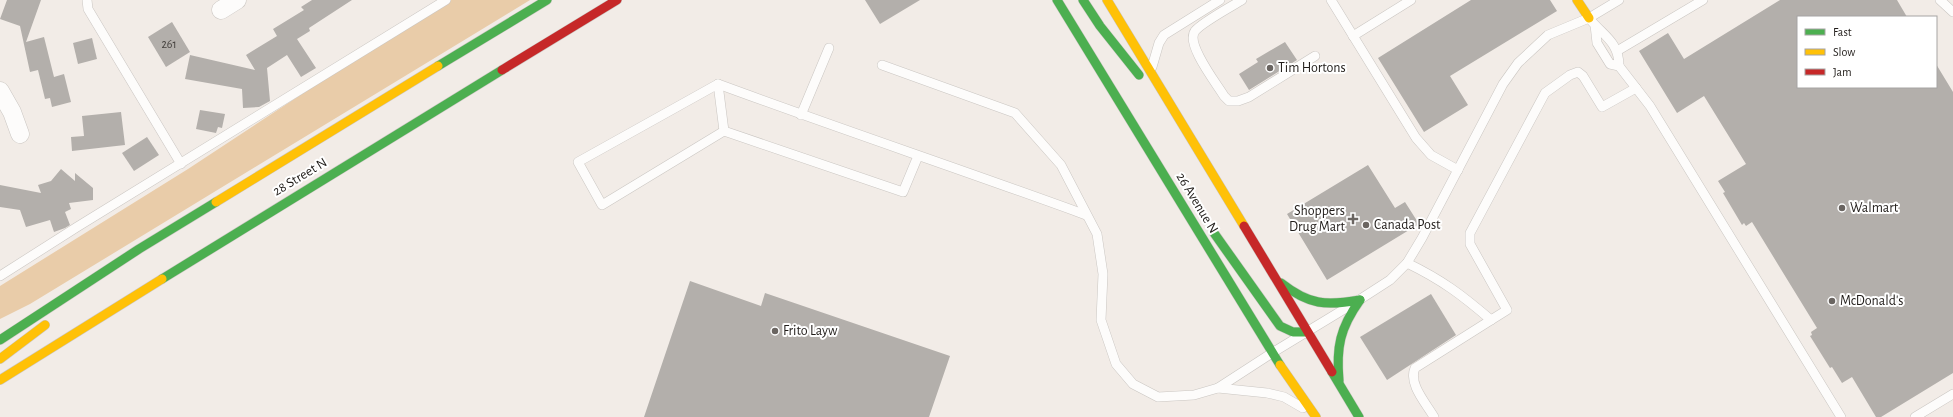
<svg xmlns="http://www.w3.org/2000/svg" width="1953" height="417" viewBox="0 0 1953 417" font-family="'Alegreya Sans',sans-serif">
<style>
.green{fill:#e9cca9}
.building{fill:#b3afab}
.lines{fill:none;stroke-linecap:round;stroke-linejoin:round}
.lane-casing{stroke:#cac6c2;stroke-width:10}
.street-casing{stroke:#cac6c2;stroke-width:19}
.fast-casing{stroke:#cac6c2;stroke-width:10}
.slow-casing{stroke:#cac6c2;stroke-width:10}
.jam-casing{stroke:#cac6c2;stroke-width:10}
.lane{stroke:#fdfcfb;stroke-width:9}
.street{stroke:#fdfcfb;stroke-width:18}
.fast{stroke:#4caf50;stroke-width:9}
.slow{stroke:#ffc107;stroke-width:9}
.jam{stroke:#c62828;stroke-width:9}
.poi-dot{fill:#6a6561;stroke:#fff;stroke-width:1.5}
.labels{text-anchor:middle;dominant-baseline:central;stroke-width:4;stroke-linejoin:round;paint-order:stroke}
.number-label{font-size:12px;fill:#45413e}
.poi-label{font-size:14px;fill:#201c19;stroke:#fff;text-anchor:start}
.street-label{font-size:14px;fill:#201c19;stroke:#fff}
</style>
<rect width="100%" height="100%" fill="#f2ece7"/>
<path class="green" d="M445 0H530L30 304 0 319V286L188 169Z"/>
<g class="building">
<path d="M7 0H41L26 42 44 37 54 77 64 74 71 102 52 107 50 98 45 99 38 70 30 72 20 26 0 19Z"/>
<path d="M312 0H352L309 28 310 31 297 39 316 68 301 77 287 55 267 68 270 101 259 107 243 108 242 89 185 79 190 55 255 70 246 55 277 36 273 29 304 10 301 7Z"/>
<path d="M865 0H920L880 24Z"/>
<path d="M1471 0H1550L1557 11 1450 76 1468 105 1424 132 1378 58Z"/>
<path d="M1780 0H1897L1907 17H1798V87H1936V64L1953 92V373L1881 417H1876L1852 377 1842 383 1832 367 1830 368 1810 336 1812 335 1811 332 1817 328 1752 222 1746 226 1744 223 1742 225 1723 193 1725 192 1718 181 1746 164 1704 96 1677 113 1639 51 1668 33 1684 59Z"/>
<path d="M172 22 190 52 166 67 148 37Z"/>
<path d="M92 38 97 59 78 64 73 43Z"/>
<path d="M1285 42 1297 60 1249 90 1239 74 1258 62 1256 59Z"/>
<path d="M200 110 225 114 222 128 218 127 216 133 196 129Z"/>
<path d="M121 112 125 145 72 151 71 137 84 136 82 116Z"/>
<path d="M147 137 159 155 134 171 122 153Z"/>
<path d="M1368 165 1395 208 1405 202 1419 224 1327 280 1287 214Z"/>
<path d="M61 169 75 181V173L93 188V200L69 203 71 209 65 212 70 225 65 228 54 232 50 220 26 227 20 210 0 207V185L41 193 38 185 51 181Z"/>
<path d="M690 281 761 306 765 293 950 356 929 417H644Z"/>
<path d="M1431 294 1456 335 1387 380 1360 337Z"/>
</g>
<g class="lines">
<defs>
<g id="lane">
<path d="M87 0 88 9 181 164"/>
<path d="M1242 0C1232 6 1201 23 1195 31 1185 44 1217 84 1224 96L1229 101H1238L1249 97 1315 56"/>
<path d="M1331 0 1416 138 1431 155 1458 170"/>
<path d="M1940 0 1953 12"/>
<path d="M1589 18C1602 35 1619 41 1619 66L1610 64 1597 43 1595 25"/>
<path d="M1353 36 1411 0"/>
<path d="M1617 51 1703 0"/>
<path d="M882 65 1015 113 1061 165 1097 234 1103 274 1101 320 1116 364 1133 384 1158 397 1194 395 1218 388 1272 353 1346 308"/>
<path d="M1619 66 1650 106 1841 417"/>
<path d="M1152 67 1159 43 1164 35 1220 0"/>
<path d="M718 84 724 131"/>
<path d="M801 115 829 48"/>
<path d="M918 156 903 192 724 131 602 205 578 162 718 84C840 129 963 170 1086 215"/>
<path d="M1407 263C1442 280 1462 295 1491 320L1415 368C1408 384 1426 403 1434 417"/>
<path d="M0 276 77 227 446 0"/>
<path d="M1359 300 1390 280 1407 263 1422 238 1503 84 1518 63 1548 35 1589 18 1619 0"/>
<path d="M1491 320 1507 310 1470 244V233L1545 93 1570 75 1578 72 1583 76 1602 107 1636 88"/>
<path d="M1218 388 1267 393 1284 397 1303 408"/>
<path d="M1915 417 1953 394"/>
</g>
<g id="street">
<path d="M221 10 237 0"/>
<path d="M0 91 12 112 20 134"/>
</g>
<g id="fast">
<path d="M1057 0 1280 365"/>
<path d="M1083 0 1100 26 1139 75"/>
<path d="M438 66 547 0"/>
<path d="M1214 233 1280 326 1293 332H1307"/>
<path d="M162 279 502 70"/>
<path d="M1281 283C1309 305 1326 306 1360 300"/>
<path d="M0 340 139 249 216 202"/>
<path d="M1332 372 1359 417"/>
<path d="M1339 381C1336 347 1340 328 1360 300"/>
</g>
<g id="slow">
<path d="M1107 0 1244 226"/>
<path d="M1577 0 1589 18"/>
<path d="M216 202 438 66"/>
<path d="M0 359 45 325"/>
<path d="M1280 365 1316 417"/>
<path d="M0 380 162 279"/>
</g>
<g id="jam">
<path d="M502 70 617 0"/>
<path d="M1244 226 1332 372"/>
</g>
</defs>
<use href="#lane" class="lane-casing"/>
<use href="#street" class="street-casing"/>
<use href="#fast" class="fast-casing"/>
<use href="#slow" class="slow-casing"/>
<use href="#jam" class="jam-casing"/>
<use href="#lane" class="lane"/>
<use href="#street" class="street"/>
<use href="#fast" class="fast"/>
<use href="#slow" class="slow"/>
<use href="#jam" class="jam"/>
</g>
<g class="poi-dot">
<circle cx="1270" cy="68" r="4"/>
<circle cx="1842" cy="208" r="4"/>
<path d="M1351 213h4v4h4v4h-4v4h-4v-4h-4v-4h4z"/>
<circle cx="1366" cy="225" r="4"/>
<circle cx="1832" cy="301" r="4"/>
<circle cx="775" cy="331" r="4"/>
</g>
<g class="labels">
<g class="number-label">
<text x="169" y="44">261</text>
</g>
<g class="poi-label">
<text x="1278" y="68">Tim Hortons</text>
<text x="1850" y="208">Walmart</text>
<text x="1345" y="211" text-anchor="end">Shoppers<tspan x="1345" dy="16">Drug Mart</tspan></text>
<text x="1374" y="225">Canada Post</text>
<text x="1840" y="301">McDonald's</text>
<text x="783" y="331">Frito Layw</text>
</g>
<g class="street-label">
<text transform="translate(300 177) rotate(-31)">28 Street N</text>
<text transform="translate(1197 203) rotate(59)">26 Avenue N</text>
</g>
</g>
<rect x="1797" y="16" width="140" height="72" fill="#ffffff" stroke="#a6a4a3"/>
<rect x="1805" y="29" width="20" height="6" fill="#4caf50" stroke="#a6a4a3"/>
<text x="1833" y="36" font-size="12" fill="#201c19">Fast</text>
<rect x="1805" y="49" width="20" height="6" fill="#ffc107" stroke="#a6a4a3"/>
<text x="1833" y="56" font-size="12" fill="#201c19">Slow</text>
<rect x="1805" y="69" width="20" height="6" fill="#c62828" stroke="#a6a4a3"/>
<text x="1833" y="76" font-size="12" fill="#201c19">Jam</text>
</svg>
